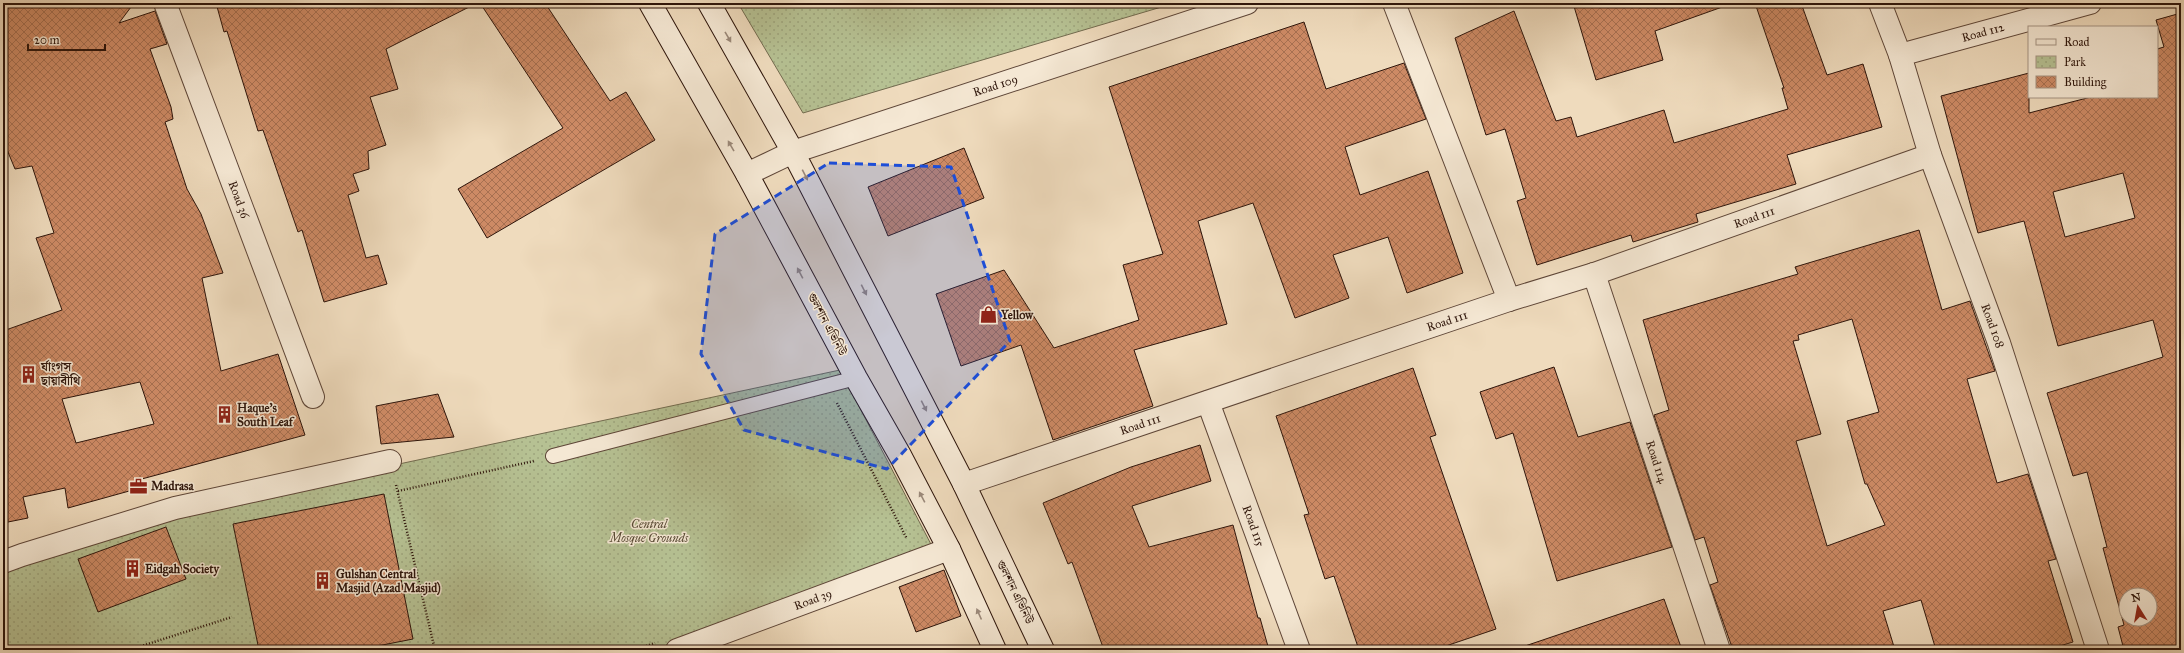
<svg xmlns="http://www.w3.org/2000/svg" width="2184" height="653" viewBox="0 0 2184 653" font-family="'IM FELL Great Primer','Noto Serif Bengali',serif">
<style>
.park{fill:url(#park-dots);stroke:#726b4f}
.building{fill:url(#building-cross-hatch);stroke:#2e150b;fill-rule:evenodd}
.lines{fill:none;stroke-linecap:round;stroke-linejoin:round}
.lane-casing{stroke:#5e4638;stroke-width:16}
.street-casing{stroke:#5e4638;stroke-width:24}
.secondary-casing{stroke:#2e150b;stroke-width:24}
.path{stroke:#2e150b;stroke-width:2.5;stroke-dasharray:1 2;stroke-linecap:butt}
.lane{stroke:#f5e8d4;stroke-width:14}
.street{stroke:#f5e8d4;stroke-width:22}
.secondary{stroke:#f5e8d4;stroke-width:22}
.oneway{fill:#9b897a}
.marked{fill:#1d4ed8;fill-opacity:0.2;stroke:#1d4ed8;stroke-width:3;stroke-dasharray:8 5;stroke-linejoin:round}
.labels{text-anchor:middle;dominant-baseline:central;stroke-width:3;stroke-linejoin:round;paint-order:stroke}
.street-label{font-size:12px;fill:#2e150b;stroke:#f5e8d4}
.poi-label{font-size:12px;font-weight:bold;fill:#2e150b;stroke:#f5e8d4;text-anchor:start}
.park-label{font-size:12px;font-style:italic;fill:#574934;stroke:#f5e8d4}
</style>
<defs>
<pattern id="park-dots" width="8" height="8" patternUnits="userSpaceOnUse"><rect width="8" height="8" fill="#b6c193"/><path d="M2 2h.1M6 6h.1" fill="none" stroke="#9da57d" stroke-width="1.8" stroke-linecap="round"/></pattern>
<pattern id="building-cross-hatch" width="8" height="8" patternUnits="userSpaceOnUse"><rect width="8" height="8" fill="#cd8a65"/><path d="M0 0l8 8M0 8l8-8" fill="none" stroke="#a77051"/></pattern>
</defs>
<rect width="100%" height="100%" fill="#efdbbd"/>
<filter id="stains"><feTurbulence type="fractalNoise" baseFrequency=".005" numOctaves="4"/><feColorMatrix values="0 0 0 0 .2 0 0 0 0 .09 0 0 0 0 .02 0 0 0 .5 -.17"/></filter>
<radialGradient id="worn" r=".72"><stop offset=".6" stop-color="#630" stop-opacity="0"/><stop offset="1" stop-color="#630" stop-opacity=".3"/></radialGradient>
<g class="park">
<path d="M738 3H1175L803 113Z"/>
<path d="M840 370 934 550 665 650H3V568L182 513 399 464Z"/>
</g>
<g class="building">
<path d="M3 3H134L119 23 155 11 167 44 150 49 171 107 173 119 165 122 187 189 201 214 223 273 202 278 221 371 278 354 305 435 138 480 140 488 68 508 65 488 23 497 28 518 3 523V331L62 310 36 238 54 233 32 166 15 169 3 140ZM140 382 154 424 76 443 62 399Z"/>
<path d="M216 3H477L386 49 398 89 370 97 386 145 368 151 369 169 353 174 359 191 348 195 366 258 378 255 387 284 324 302 302 230 298 232 263 130 258 131 227 31 224 32Z"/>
<path d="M480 3H545L610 101 626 92 655 140 487 238 458 189 563 128Z"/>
<path d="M1573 3H1725V6L1655 31 1663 60 1596 80Z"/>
<path d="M1755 3H1801L1827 75 1863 64 1882 127 1787 155 1796 184 1696 214 1698 222 1633 242 1631 235 1537 265 1517 201 1526 198 1505 129 1486 135 1455 38 1514 11 1556 121 1571 117 1577 137 1664 110 1674 143 1788 109 1782 88H1784Z"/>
<path d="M2181 13V650H2124L2118 627 2124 625 2103 548 2107 547 2087 472 2073 476 2047 393 2163 357 2153 320 2058 346 2024 221 1978 233 1941 96 2029 73V113L2091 97H2157V49L2164 47 2156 20ZM2123 173 2135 218 2065 237 2053 192ZM2126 595H2150V619H2126Z"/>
<path d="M1304 22 1326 89 1404 63 1426 119 1345 147 1360 195 1428 171 1463 273 1407 293 1388 237 1333 255 1349 298 1295 318 1253 203 1198 221 1227 324 1134 350 1153 406 1053 440 1021 345 961 366 936 294 1004 270 1054 348 1139 320 1123 265 1163 254 1109 87Z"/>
<path d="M964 148 984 198 888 236 868 187Z"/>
<path d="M1919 230 1942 310 1970 301 1995 371 1967 379 1997 483 2028 474 2056 559 2048 561 2073 642 2046 650H1936L1921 600 1883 611 1895 650H1733L1710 585 1718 582 1704 537 1695 540 1654 415 1669 410 1643 320 1798 274 1795 267ZM1852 319 1879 412 1847 421 1865 484H1867L1885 525 1827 546 1796 441 1821 434 1793 341 1799 340 1798 335Z"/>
<path d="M1554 367 1578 437 1630 422 1672 547 1557 581 1513 433 1496 439 1480 392Z"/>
<path d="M1413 368 1436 435 1430 437 1496 629 1434 650H1359L1334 576 1325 579 1304 515 1309 514 1276 416Z"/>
<path d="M438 394 454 437 381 444 376 406Z"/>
<path d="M1200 445 1211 481 1132 506 1149 547 1233 525 1258 618H1260L1269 650H1104L1072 562 1068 564 1043 503 1131 467Z"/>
<path d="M384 494 413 639 357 650H259L233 524Z"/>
<path d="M166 527 186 579 98 612 78 559Z"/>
<path d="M944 570 961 616 916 632 899 587Z"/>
<path d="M1664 599 1682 650H1525V646Z"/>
</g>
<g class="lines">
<defs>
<path id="lane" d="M553 456 856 378"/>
<g id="street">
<path id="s1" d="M165 3 313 397"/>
<path d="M1394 3 1509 300"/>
<path id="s2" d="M1880 3 1900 55 1930 155 1999 343 2098 650"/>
<path id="s3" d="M1900 55 2090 3"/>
<path id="s4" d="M747 174 793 152 1247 3"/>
<path id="s5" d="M1594 274 1719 650"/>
<path id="s6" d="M1208 402 1299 650"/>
<path id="s7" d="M964 484 1509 300 1594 274 1930 155"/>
<path d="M3 562 22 555 175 508 390 461"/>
<path id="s8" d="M677 650 949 549"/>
</g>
<g id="secondary">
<path d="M650 3 747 174 856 378 901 457 949 549 995 650"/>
<path d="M709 3 793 152 964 484 1043 650"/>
</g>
</defs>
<use href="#lane" class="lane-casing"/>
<use href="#street" class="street-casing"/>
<use href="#secondary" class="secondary-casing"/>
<g class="path">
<path d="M837 403 907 539"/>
<path d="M396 485 435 650"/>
<path d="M398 491 534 461"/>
<path d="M129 650 232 617"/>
<path d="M635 650 655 643"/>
</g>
<use href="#lane" class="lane"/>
<use href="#street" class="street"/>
<use href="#secondary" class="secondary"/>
</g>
<defs><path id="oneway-solid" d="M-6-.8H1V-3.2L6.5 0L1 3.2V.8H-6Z"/></defs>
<g class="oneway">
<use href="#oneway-solid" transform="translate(728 37) rotate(60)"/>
<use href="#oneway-solid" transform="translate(731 146) rotate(-120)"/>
<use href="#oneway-solid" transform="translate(805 175) rotate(63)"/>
<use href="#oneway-solid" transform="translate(800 273) rotate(-118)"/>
<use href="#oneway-solid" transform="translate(864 290) rotate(63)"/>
<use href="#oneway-solid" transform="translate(924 406) rotate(63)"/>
<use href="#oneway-solid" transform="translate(922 497) rotate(-118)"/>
<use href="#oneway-solid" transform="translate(979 614) rotate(-114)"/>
</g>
<path class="marked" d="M829 163 951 167 1010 341 887 469 744 430 701 354 715 234Z"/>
<defs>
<symbol id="shop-bare" viewBox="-9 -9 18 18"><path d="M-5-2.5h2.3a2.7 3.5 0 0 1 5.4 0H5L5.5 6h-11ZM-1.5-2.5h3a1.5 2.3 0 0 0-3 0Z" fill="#8f2418" stroke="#f5e8d4" stroke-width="2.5" paint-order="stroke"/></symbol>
<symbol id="building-bare" viewBox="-9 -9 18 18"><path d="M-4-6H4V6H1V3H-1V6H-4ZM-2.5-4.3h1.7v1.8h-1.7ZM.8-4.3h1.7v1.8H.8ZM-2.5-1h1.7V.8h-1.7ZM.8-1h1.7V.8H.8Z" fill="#8f2418" stroke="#f5e8d4" stroke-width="2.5" paint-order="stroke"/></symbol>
<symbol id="office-bare" viewBox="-9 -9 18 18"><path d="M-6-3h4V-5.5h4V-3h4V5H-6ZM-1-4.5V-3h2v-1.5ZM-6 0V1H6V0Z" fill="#8f2418" stroke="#f5e8d4" stroke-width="2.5" paint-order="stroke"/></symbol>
</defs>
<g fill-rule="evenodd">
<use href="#shop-bare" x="976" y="302" width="25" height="25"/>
<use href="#building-bare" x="16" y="362" width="25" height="25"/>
<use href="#building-bare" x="212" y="402" width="25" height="25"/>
<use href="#office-bare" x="126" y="474" width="25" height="25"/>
<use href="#building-bare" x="120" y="556" width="25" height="25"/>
<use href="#building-bare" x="310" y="568" width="25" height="25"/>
</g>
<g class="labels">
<g class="street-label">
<text stroke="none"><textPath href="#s3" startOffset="86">Road 112</textPath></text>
<text stroke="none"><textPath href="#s4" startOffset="264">Road 109</textPath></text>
<text stroke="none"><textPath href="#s1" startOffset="210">Road 36</textPath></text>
<text stroke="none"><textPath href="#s7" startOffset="834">Road 111</textPath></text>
<text stroke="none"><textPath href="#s7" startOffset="510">Road 111</textPath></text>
<text transform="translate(827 324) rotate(62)">গুলশান এভিনিউ</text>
<text stroke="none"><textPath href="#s2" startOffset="342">Road 108</textPath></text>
<text stroke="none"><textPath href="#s7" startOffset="186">Road 111</textPath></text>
<text stroke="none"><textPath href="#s5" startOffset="198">Road 114</textPath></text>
<text stroke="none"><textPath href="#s6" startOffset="132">Road 115</textPath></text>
<text transform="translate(1015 592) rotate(64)">গুলশান এভিনিউ</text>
<text stroke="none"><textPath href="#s8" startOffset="145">Road 39</textPath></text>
</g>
<g class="poi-label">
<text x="1001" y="315">Yellow</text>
<text x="41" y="367">র্যাংগস<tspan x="41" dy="14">ছায়াবীথি</tspan></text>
<text x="237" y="408">Haque's<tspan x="237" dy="14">South Leaf</tspan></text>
<text x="151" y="486">Madrasa</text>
<text x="145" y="569">Eidgah Society</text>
<text x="336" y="574">Gulshan Central<tspan x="336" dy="14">Masjid (Azad Masjid)</tspan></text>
</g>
<g class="park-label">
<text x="649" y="524">Central<tspan x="649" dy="14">Mosque Grounds</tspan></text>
</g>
</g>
<rect width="2184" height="653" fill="none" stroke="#efdbbd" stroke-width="16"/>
<rect x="4" y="4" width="2176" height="645" fill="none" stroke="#2e150b" stroke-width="2"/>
<rect x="8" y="8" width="2168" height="637" fill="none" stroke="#2e150b"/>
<rect x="2028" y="26" width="130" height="72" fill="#f5e8d4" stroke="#a59484"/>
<rect x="2036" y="39" width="20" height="6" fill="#f5e8d4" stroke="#a59484"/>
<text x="2064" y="46" font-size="12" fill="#2e150b">Road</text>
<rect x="2036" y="56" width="20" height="12" fill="url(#park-dots)" stroke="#a59484"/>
<text x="2064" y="66" font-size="12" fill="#2e150b">Park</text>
<rect x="2036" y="76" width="20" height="12" fill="url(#building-cross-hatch)" stroke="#a59484"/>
<text x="2064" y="86" font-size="12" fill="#2e150b">Building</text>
<g transform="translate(2138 607) rotate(349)"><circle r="19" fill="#f5e8d4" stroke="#a59484"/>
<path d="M0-3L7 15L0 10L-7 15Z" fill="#8f2418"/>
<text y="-6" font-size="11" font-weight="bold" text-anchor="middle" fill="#2e150b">N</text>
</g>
<path d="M28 44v6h77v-6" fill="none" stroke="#2e150b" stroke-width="2"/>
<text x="34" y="44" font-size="12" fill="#2e150b" stroke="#f5e8d4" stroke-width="3" paint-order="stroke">20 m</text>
<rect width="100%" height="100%" filter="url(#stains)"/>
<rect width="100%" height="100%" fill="url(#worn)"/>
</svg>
